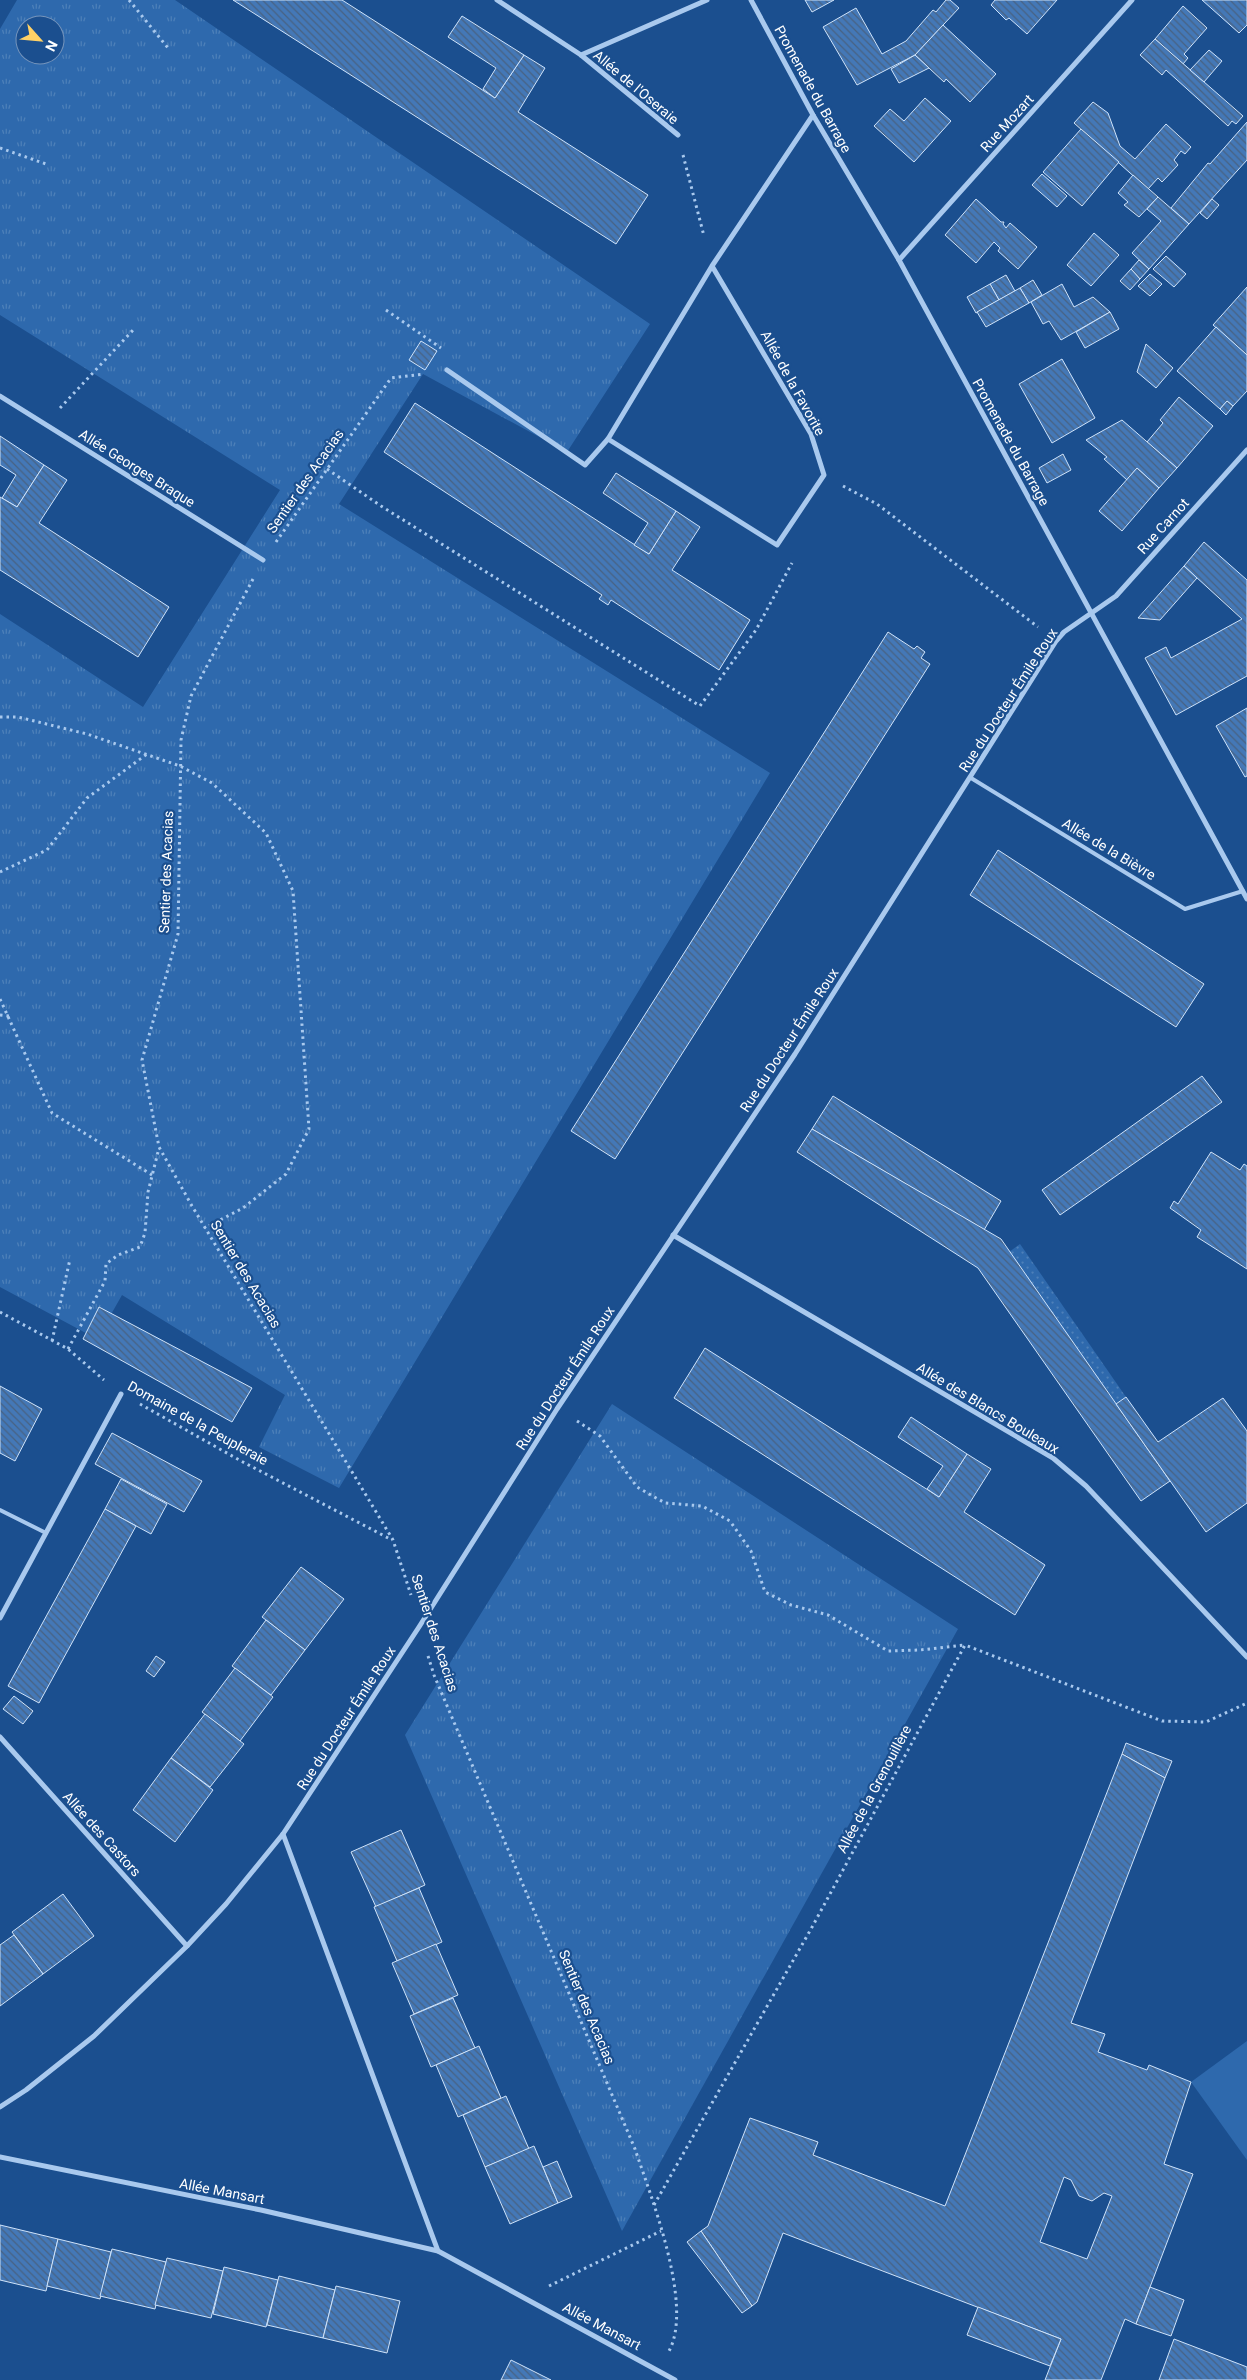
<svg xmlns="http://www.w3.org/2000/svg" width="1247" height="2380" viewBox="0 0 1247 2380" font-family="Roboto,sans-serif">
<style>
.grass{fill:url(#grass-dots)}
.park{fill:url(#park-tufts);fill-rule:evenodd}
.pitch{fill:#2e69ad}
.building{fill:url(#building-back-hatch);stroke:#cfe3fa;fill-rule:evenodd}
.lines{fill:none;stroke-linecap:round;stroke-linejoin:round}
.path{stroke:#a9c9ee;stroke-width:3;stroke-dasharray:2.5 4;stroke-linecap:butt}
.service{stroke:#a9c9ee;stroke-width:4}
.minor{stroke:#a9c9ee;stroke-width:5}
.labels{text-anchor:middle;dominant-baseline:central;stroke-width:4.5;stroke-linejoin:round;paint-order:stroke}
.street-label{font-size:14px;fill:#fff;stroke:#1b4f8f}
</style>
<defs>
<pattern id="grass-dots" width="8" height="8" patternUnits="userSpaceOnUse" patternTransform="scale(1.25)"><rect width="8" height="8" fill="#2e69ad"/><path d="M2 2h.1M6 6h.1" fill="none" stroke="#4d80b9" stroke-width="1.8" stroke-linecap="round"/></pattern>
<pattern id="park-tufts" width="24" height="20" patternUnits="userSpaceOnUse" patternTransform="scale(1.25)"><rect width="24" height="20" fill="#2e69ad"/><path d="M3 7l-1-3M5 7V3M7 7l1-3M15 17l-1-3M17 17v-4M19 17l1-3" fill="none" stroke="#4d80b9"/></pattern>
<pattern id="building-back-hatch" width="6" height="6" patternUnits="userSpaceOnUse" patternTransform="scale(1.25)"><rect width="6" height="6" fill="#4478b7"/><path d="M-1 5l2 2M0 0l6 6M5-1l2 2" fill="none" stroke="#486282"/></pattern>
</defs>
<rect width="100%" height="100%" fill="#1b4f8f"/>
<path class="grass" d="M1020 1244 1126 1397 1116 1404 1009 1252Z"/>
<g class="park">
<path d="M17 0H175L650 324 567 452 423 374 339 504 770 773 339 1488 259 1447 285 1395 122 1295 97 1339 0 1287V614L143 707 280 490 0 315V29ZM25 25H55V55H25Z"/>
<path d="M612 1404 958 1629 622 2231 405 1735Z"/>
</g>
<path class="pitch" d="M1247 2041V2160L1191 2082Z"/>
<g class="building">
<path d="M233 0H342L495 98 524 55 545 68 518 112 648 195 616 244Z"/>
<path d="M805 0H834L812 12Z"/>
<path d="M946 0H950L959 8 915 55 857 85 823 27 856 8 882 54 906 41 933 10 936 12Z"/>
<path d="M995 0H1057L1027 34 1009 18 1006 20 991 5Z"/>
<path d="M1202 0H1247V25L1239 33Z"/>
<path d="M1183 6 1207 28 1184 54 1188 58 1183 64 1155 39Z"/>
<path d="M462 16 524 55 495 98 483 89 496 68 448 37Z"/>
<path d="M943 25 996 74 970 102 946 79 944 82 915 55Z"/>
<path d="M1155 39 1243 116 1236 124 1232 121 1228 126 1166 70 1162 75 1140 55Z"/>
<path d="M1209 50 1222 61 1204 82 1190 70Z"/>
<path d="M915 55 929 68 899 83 891 69Z"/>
<path d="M925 98 951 121 914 162 874 126 890 109 904 121Z"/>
<path d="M1093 102 1108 113 1120 146 1135 159 1166 124 1191 147 1185 154 1181 151 1174 160 1178 165 1162 182 1158 178 1148 189 1074 123Z"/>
<path d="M1247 122V160L1189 224 1171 208 1208 163 1210 164Z"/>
<path d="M1081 129 1119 162 1082 206 1043 172Z"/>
<path d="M1042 174 1067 196 1057 207 1032 185Z"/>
<path d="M1133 175 1158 197 1139 217 1124 205 1128 202 1118 193Z"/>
<path d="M1158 197 1189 224 1149 269 1132 253 1161 221 1147 209Z"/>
<path d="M976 199 1001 222H1004L1003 224 1006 228 1010 223 1037 247 1018 269 998 251 1000 248 994 242 976 263 945 235Z"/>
<path d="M1212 199 1219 205 1207 219 1200 213Z"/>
<path d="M1094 233 1119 255 1091 286 1067 265Z"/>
<path d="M1166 256 1186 274 1174 287 1153 269Z"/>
<path d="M1139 260 1149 269 1140 279 1131 269Z"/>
<path d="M1131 269 1140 279 1130 290 1120 281Z"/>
<path d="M1150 274 1162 284 1150 296 1138 286Z"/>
<path d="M1006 275 1015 291 999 300 990 284Z"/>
<path d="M1033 280 1042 295 1029 303 1020 288Z"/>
<path d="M990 284 999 300 976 313 967 297Z"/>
<path d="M1062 284 1074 307 1093 297 1110 312 1061 340 1049 321 1043 324 1031 302Z"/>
<path d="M1247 287V355L1213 325Z"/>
<path d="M1020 288 1029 303 986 327 977 312Z"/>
<path d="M1110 312 1119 329 1085 348 1076 332Z"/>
<path d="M1216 327 1247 355V391L1233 406 1227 401 1220 409 1177 371Z"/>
<path d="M421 341 437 351 425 370 409 360Z"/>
<path d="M1146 344 1173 368 1156 388 1137 372Z"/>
<path d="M1062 359 1095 418 1052 443 1019 384Z"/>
<path d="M1179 397 1213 426 1177 468 1147 442 1163 423 1160 420Z"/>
<path d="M1227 401 1233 406 1226 415 1220 409Z"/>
<path d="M415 403 649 554 676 511 700 527 672 570 750 620 719 670 611 600 608 605 599 599 602 595 384 452Z"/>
<path d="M1122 420 1177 468 1159 488 1137 468 1127 480 1104 459 1107 457 1086 440Z"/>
<path d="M0 436 44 465 17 507 2 498 16 475 0 465Z"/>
<path d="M1063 454 1071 470 1047 483 1039 468Z"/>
<path d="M44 465 67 480 39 523 169 607 138 657 0 570V497L17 507Z"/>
<path d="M1137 468 1159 488 1122 531 1099 511Z"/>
<path d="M616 473 676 511 649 554 634 545 648 523 603 493Z"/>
<path d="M1204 542 1247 580V676L1176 715 1145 658 1166 647 1171 658 1242 619 1184 566Z"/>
<path d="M1184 566 1197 578 1160 620 1138 618Z"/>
<path d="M888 632 914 649 917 646 925 652 921 658 930 664 615 1159 571 1131Z"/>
<path d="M1247 708V776L1245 777 1216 726Z"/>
<path d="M998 850 1204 984 1176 1027 970 895Z"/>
<path d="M1202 1076 1222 1102 1060 1215 1042 1190Z"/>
<path d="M833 1096 1001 1201 984 1230 812 1129Z"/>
<path d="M812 1129 1001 1239 1170 1481 1141 1501 978 1268 797 1152Z"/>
<path d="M1211 1152 1240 1170 1244 1164 1247 1166V1269L1197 1237 1201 1230 1170 1208 1174 1201 1178 1204Z"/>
<path d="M99 1307 252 1388 232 1422 83 1339Z"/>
<path d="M705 1348 939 1497 967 1454 991 1469 964 1512 1045 1565 1015 1615 674 1398Z"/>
<path d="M0 1386 42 1409 15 1461 0 1453Z"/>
<path d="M1126 1397 1158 1442 1223 1398 1247 1431V1503L1206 1532 1116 1404Z"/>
<path d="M911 1417 967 1454 939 1497 927 1489 943 1466 898 1437Z"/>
<path d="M112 1433 202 1481 184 1512 95 1464Z"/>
<path d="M121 1479 167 1504 151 1534 105 1509Z"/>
<path d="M105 1509 136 1526 39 1703 8 1686Z"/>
<path d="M301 1567 344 1599 305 1650 262 1617Z"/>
<path d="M266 1620 305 1650 271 1695 232 1666Z"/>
<path d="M156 1656 165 1662 154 1677 146 1671Z"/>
<path d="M235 1668 273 1697 240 1741 202 1712Z"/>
<path d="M14 1696 33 1711 23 1724 3 1709Z"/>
<path d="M205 1714 244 1744 210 1787 171 1758Z"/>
<path d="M1126 1743 1172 1761 1165 1778 1122 1754Z"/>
<path d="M1122 1754 1165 1778 1071 2023 1105 2034 1098 2052 1147 2070 1149 2065 1191 2082 1164 2164 1193 2174 1136 2324 1125 2319 1101 2380H1045L1061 2339 783 2233 757 2302 752 2306 701 2231 708 2226 750 2118 818 2142 813 2155 945 2206ZM1064 2177 1071 2180 1079 2196 1092 2201 1104 2193 1112 2196 1087 2259 1040 2242Z"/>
<path d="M171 1758 213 1790 175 1842 133 1810Z"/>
<path d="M401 1830 425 1885 376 1907 351 1852Z"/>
<path d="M419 1888 442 1942 397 1961 374 1907Z"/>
<path d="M63 1894 94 1936 43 1974 12 1932Z"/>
<path d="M14 1935 43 1974 0 2006V1945Z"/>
<path d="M436 1944 458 1995 414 2014 392 1963Z"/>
<path d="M453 1998 475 2048 431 2067 410 2016Z"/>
<path d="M479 2046 501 2098 458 2117 436 2065Z"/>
<path d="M506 2096 529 2149 485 2167 463 2115Z"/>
<path d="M534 2146 558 2203 510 2224 485 2167Z"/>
<path d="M557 2161 572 2197 558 2203 543 2167Z"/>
<path d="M0 2225 58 2239 46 2291 0 2280Z"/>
<path d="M701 2231 752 2306 742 2313 687 2242Z"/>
<path d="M58 2239 111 2252 100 2299 47 2286Z"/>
<path d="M112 2249 166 2262 155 2309 100 2296Z"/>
<path d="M167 2258 223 2271 211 2318 155 2305Z"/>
<path d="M224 2267 278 2280 266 2327 213 2314Z"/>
<path d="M279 2276 335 2290 323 2338 267 2325Z"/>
<path d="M336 2286 400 2301 387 2353 323 2338Z"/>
<path d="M1150 2287 1184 2300 1171 2336 1136 2324Z"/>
<path d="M978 2307 1061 2339 1050 2366 967 2335Z"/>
<path d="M1174 2339 1247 2367V2380H1159Z"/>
<path d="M511 2360 551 2380H501Z"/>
</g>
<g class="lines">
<g class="path">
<path d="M129 0 168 48"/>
<path d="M0 148 46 164"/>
<path d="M683 155 704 236"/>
<path d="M386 310 441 348"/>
<path d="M60 408 135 328"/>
<path d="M327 469 381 506 700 706 756 630 792 563"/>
<path d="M843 486 877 504 1038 627"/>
<path d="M276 542 391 378 424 374"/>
<path d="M253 579 191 696 181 740 178 934 142 1060 159 1147 192 1206 393 1540 411 1595"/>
<path d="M0 717H18L87 734 180 766 212 783 266 833 293 891 309 1129 286 1174 243 1208 205 1228"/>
<path d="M0 872 47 850 87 798 147 754"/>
<path d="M0 999 52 1113 152 1175"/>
<path d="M0 1015 9 1016"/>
<path d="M0 1312 68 1349 104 1380"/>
<path d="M52 1341 70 1259"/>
<path d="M68 1349 105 1281 106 1264 118 1255 140 1247 145 1233 148 1192 159 1148"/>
<path d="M140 1404 241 1461 392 1540"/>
<path d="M577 1421 600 1436 637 1487 665 1503 702 1506 730 1521 751 1551 765 1592 791 1605 828 1615 888 1651 920 1650 965 1645"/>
<path d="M428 1656 434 1675 635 2149C651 2197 694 2305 669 2351"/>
<path d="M654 2205 811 1929 965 1645 1162 1721 1206 1722 1247 1703"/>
<path d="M549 2286 661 2231"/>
</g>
<g class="service">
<path d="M971 778 1185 909 1243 891"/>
<path d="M0 1510 46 1533"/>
</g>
<g class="minor">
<path d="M497 0 581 55 678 135"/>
<path d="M751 0 813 115 899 260 1247 899"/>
<path d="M581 55 707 0"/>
<path d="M899 260 1132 0"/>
<path d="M712 266 811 434 824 475 777 545 608 439 712 266 813 115"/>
<path d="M447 370 585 465 608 439"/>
<path d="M0 396 263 560"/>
<path d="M673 1235 1053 1458 1086 1486 1247 1657"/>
<path d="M0 1618 121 1394"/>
<path d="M0 1737 187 1946"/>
<path d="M283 1834 438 2251"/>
<path d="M0 2107 26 2090 94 2036 187 1946 226 1904 283 1834 419 1627 557 1409 795 1054 1056 641 1064 632 1116 596 1247 450"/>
<path d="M0 2157 261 2210 438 2251 675 2380"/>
</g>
</g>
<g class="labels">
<g class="street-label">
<text transform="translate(636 87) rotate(40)">Allée de l'Oseraie</text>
<text transform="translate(813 89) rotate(61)">Promenade du Barrage</text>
<text transform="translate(1007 123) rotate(-48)">Rue Mozart</text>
<text transform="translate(793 383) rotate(61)">Allée de la Favorite</text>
<text transform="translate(1011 442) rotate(61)">Promenade du Barrage</text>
<text transform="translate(137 468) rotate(32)">Allée Georges Braque</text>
<text transform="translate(305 481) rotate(-55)">Sentier des Acacias</text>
<text transform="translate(1163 526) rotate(-48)">Rue Carnot</text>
<text transform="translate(1008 700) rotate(-57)">Rue du Docteur Émile Roux</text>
<text transform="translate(1109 849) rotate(31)">Allée de la Bièvre</text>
<text transform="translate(166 872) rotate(-88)">Sentier des Acacias</text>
<text transform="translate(789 1040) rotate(-57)">Rue du Docteur Émile Roux</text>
<text transform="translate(246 1274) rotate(59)">Sentier des Acacias</text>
<text transform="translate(565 1378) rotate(-57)">Rue du Docteur Émile Roux</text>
<text transform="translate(988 1408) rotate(31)">Allée des Blancs Bouleaux</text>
<text transform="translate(198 1423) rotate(29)">Domaine de la Peupleraie</text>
<text transform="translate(435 1633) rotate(72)">Sentier des Acacias</text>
<text transform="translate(346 1718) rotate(-57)">Rue du Docteur Émile Roux</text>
<text transform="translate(874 1789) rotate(-62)">Allée de la Grenouillère</text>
<text transform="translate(102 1834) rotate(48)">Allée des Castors</text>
<text transform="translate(587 2007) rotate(67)">Sentier des Acacias</text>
<text transform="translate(222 2191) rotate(11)">Allée Mansart</text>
<text transform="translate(602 2326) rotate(28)">Allée Mansart</text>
</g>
</g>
<g transform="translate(40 40) rotate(117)"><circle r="24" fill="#1b4f8f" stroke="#7695bc"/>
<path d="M0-4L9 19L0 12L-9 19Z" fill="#ffd166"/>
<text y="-8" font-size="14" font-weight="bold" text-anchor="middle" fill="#ffffff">N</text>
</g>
</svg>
